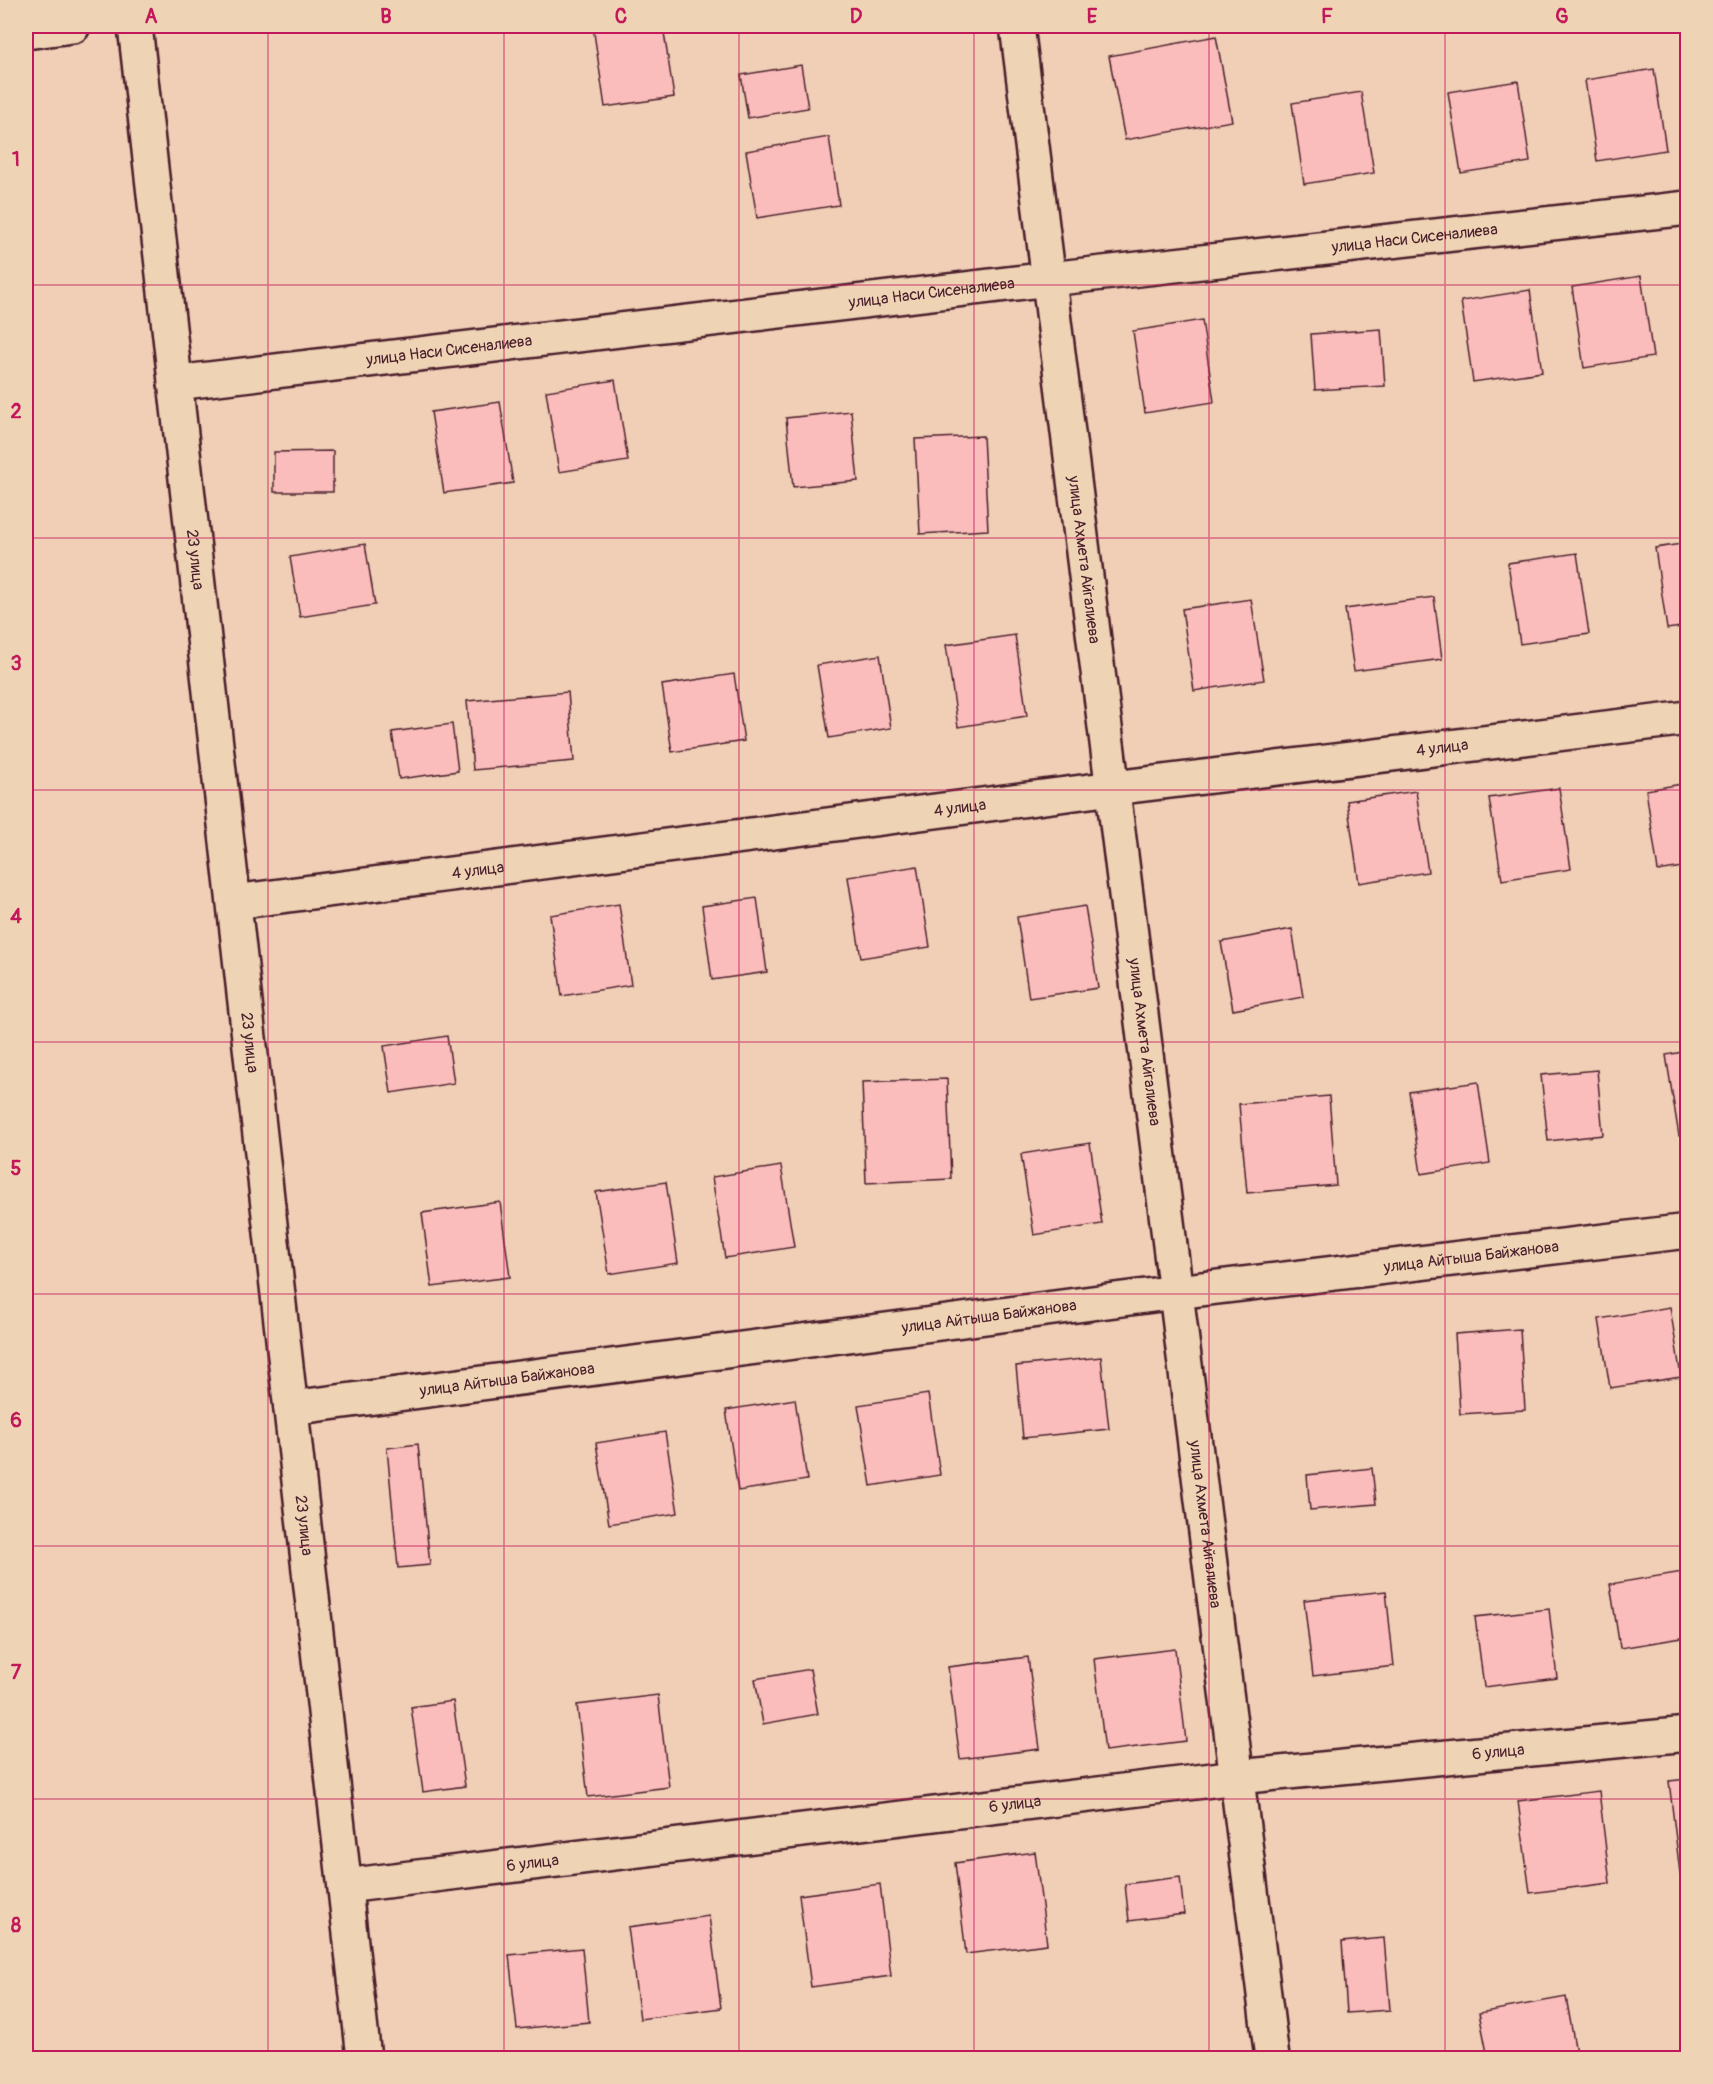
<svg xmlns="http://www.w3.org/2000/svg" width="1713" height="2084" viewBox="0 0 1713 2084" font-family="Pangolin,sans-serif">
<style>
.building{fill:#fabdbc;stroke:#4a1f2b;stroke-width:1.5}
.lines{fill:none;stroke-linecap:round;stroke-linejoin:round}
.minor-casing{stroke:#4a1f2b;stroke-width:38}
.minor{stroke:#eed3b5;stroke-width:33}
.grid{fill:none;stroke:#c2185b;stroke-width:1.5;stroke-opacity:0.55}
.labels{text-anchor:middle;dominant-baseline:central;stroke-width:4.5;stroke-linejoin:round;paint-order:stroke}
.street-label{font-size:16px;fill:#4a1f2b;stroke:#eed3b5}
.neatline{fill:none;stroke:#c2185b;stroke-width:2}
.grid-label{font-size:20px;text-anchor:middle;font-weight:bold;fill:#c2185b}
</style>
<rect width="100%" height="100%" fill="#f0cfb6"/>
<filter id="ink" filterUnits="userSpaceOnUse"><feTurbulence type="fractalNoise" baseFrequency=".0167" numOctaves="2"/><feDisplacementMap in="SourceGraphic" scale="12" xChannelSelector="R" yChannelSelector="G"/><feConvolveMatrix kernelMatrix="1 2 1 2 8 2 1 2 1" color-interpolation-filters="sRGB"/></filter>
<g filter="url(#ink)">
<g class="building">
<path d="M593 26H663L674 97 605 107Z"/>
<path d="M1216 36 1232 121 1125 140 1109 56Z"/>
<path d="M801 65 808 108 748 118 741 75Z"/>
<path d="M1654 69 1666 150 1597 161 1585 80Z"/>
<path d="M1518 81 1530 162 1461 173 1448 92Z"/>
<path d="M1361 92 1374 173 1304 184 1292 103Z"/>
<path d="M829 137 839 205 757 218 746 151Z"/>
<path d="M1641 276 1653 357 1584 368 1572 287Z"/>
<path d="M1530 290 1542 372 1473 382 1461 301Z"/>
<path d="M1202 320 1214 402 1145 413 1133 331Z"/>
<path d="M1381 329 1385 386 1315 390 1311 334Z"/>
<path d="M615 380 628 461 559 472 546 391Z"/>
<path d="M500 402 513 483 444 493 431 412Z"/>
<path d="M851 411 858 481 793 487 786 418Z"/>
<path d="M983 436 988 530 920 534 915 439Z"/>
<path d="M333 451V492H274V452Z"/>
<path d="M1688 543V626L1667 629 1655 548Z"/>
<path d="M365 544 375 605 300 617 290 557Z"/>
<path d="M1577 553 1589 634 1520 644 1508 563Z"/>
<path d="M1434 597 1442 659 1354 671 1345 609Z"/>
<path d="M1251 599 1264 680 1194 691 1182 609Z"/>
<path d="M1015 635 1027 716 958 727 946 645Z"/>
<path d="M880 655 891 728 829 738 817 665Z"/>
<path d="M734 674 744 741 672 752 662 685Z"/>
<path d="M568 692 574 761 473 770 467 701Z"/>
<path d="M452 724 458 771 399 779 392 732Z"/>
<path d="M1688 783V866L1658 871 1646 790Z"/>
<path d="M1559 788 1571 869 1502 880 1489 798Z"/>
<path d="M1416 791 1428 872 1359 883 1347 801Z"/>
<path d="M917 866 930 947 861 958 848 877Z"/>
<path d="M757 898 767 972 712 980 702 906Z"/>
<path d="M619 904 631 985 562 996 550 915Z"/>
<path d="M1085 906 1098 988 1029 998 1017 917Z"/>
<path d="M1292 929 1303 997 1233 1010 1221 942Z"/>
<path d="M447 1036 454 1083 391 1093 384 1046Z"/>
<path d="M1688 1051V1135L1679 1136 1666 1055Z"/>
<path d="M1597 1070 1603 1135 1548 1141 1541 1075Z"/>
<path d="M947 1079 951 1179 866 1183 862 1082Z"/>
<path d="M1478 1082 1490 1163 1421 1174 1409 1092Z"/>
<path d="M1329 1096 1336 1185 1247 1193 1239 1104Z"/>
<path d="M1090 1143 1102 1224 1034 1235 1021 1154Z"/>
<path d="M781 1166 794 1247 725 1258 712 1177Z"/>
<path d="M666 1182 678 1263 609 1274 596 1192Z"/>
<path d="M500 1202 510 1277 432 1287 422 1213Z"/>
<path d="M1670 1307 1681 1377 1610 1388 1599 1319Z"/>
<path d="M1520 1329 1525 1410 1460 1414 1455 1334Z"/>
<path d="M1101 1357 1109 1429 1023 1438 1016 1366Z"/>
<path d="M928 1394 940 1475 871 1486 858 1405Z"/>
<path d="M795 1399 807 1480 738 1491 726 1410Z"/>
<path d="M665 1432 678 1513 609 1524 596 1443Z"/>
<path d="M418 1444 430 1565 398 1568 387 1448Z"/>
<path d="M1372 1468 1376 1504 1310 1510 1307 1475Z"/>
<path d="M1682 1572 1688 1607V1637L1620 1648 1610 1584Z"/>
<path d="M1386 1591 1394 1666 1313 1676 1304 1600Z"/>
<path d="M1549 1609 1557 1678 1484 1687 1475 1617Z"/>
<path d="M1175 1649 1186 1741 1105 1751 1094 1659Z"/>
<path d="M1028 1657 1040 1749 960 1759 948 1667Z"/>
<path d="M810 1669 818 1714 763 1724 755 1679Z"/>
<path d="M658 1695 669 1787 588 1797 577 1705Z"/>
<path d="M453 1701 465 1786 423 1792 411 1707Z"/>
<path d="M1688 1779V1872L1680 1873 1669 1781Z"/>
<path d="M1599 1791 1610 1883 1530 1893 1518 1801Z"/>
<path d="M1035 1852 1047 1944 966 1954 955 1863Z"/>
<path d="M1180 1877 1184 1914 1129 1921 1125 1884Z"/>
<path d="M880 1884 891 1976 811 1987 799 1895Z"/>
<path d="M709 1916 721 2008 640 2019 628 1927Z"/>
<path d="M1384 1938 1390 2010 1347 2013 1342 1942Z"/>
<path d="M582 1948 589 2022 517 2029 509 1955Z"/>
<path d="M1566 1997 1577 2058H1488L1479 2013Z"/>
</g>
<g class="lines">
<defs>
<g id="minor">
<path id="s1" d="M135 26 364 2058"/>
<path id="s2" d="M1017 26 1272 2058"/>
<path d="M26 32 73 26"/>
<path id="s3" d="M175 383 1049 279 1688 208"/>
<path id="s4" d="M234 902 1113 788 1688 718"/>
<path id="s5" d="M291 1408 1176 1292 1688 1231"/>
<path id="s6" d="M345 1886 1237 1777 1688 1734"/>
</g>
</defs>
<use href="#minor" class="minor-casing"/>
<use href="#minor" class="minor"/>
</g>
</g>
<path class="grid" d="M268 26V2058M504 26V2058M739 26V2058M974 26V2058M1209 26V2058M1445 26V2058M26 285H1688M26 538H1688M26 790H1688M26 1042H1688M26 1294H1688M26 1546H1688M26 1799H1688"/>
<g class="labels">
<g class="street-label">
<text stroke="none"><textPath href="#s3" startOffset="1248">улица Наси Сисеналиева</textPath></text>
<text stroke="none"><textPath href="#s3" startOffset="762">улица Наси Сисеналиева</textPath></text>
<text stroke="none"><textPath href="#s3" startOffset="276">улица Наси Сисеналиева</textPath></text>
<text stroke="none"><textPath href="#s1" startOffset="537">23 улица</textPath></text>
<text stroke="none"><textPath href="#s2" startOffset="538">улица Ахмета Айгалиева</textPath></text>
<text stroke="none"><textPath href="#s4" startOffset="1218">4 улица</textPath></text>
<text stroke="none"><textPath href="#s4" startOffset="732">4 улица</textPath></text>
<text stroke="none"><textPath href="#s4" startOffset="246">4 улица</textPath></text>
<text stroke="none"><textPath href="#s1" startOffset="1023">23 улица</textPath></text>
<text stroke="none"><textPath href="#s2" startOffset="1024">улица Ахмета Айгалиева</textPath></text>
<text stroke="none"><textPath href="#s5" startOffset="1190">улица Айтыша Байжанова</textPath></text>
<text stroke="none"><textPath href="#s5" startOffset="704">улица Айтыша Байжанова</textPath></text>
<text stroke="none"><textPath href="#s5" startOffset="218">улица Айтыша Байжанова</textPath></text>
<text stroke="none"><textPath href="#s2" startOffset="1510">улица Ахмета Айгалиева</textPath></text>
<text stroke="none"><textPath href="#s1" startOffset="1509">23 улица</textPath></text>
<text stroke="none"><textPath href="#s6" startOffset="1161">6 улица</textPath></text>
<text stroke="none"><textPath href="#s6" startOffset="675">6 улица</textPath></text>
<text stroke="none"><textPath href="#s6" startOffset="189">6 улица</textPath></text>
</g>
</g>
<rect width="1713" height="2084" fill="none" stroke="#eed3b5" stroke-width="66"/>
<rect x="33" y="33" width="1647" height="2018" class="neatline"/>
<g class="grid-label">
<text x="151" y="23">A</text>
<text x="386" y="23">B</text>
<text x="621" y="23">C</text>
<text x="856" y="23">D</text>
<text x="1092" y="23">E</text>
<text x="1327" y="23">F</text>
<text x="1562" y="23">G</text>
<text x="16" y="166">1</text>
<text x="16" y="418">2</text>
<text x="16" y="670">3</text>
<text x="16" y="923">4</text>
<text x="16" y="1175">5</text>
<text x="16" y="1427">6</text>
<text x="16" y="1679">7</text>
<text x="16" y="1932">8</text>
</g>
</svg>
